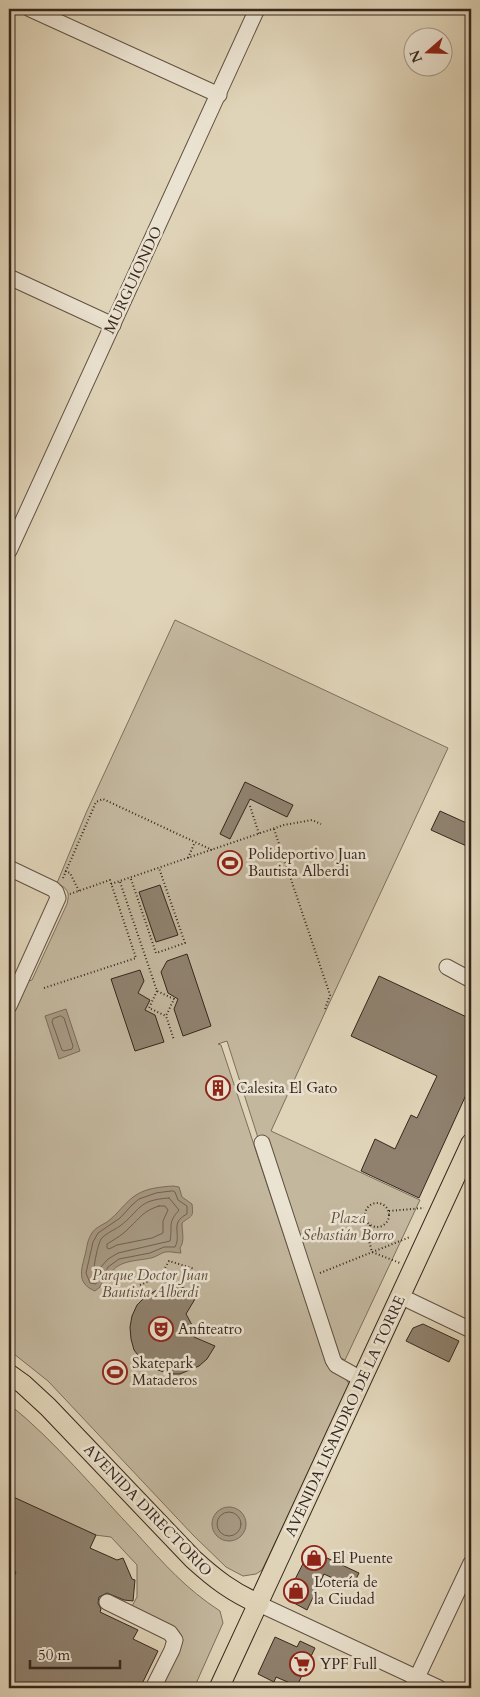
<svg xmlns="http://www.w3.org/2000/svg" width="480" height="1697" viewBox="0 0 480 1697" font-family="Cardo,serif">
<style>
.green{fill:#c3b79e;stroke:#7d6f5e}
.water{fill:#a79983;stroke:#7a6b5a}
.lines{fill:none;stroke-linecap:round;stroke-linejoin:round}
.shore{stroke:#6f6050;stroke-width:1}
.building{fill:#8f816e;stroke:#37271d}
.minor-casing{stroke:#615244;stroke-width:17}
.major-casing{stroke:#37271d;stroke-width:21}
.path{stroke:#37271d;stroke-width:2;stroke-dasharray:1 2.5;stroke-linecap:butt}
.minor{stroke:#ebe3d1;stroke-width:15}
.major{stroke:#e0d4b8;stroke-width:19}
.labels{text-anchor:middle;dominant-baseline:central;stroke-width:5;stroke-linejoin:round;paint-order:stroke}
.street-label{font-size:15px;fill:#37271d;stroke:#ebe3d1}
.poi-label{font-size:15px;fill:#37271d;stroke:#ebe3d1;text-anchor:start}
.park-label{font-size:15px;font-style:italic;fill:#5a4b3d;stroke:#ebe3d1}
</style>
<rect width="100%" height="100%" fill="#e0d4b8"/>
<filter id="stains"><feTurbulence type="fractalNoise" baseFrequency=".004" numOctaves="4"/><feColorMatrix values="0 0 0 0 .2 0 0 0 0 .09 0 0 0 0 .02 0 0 0 .5 -.17"/></filter>
<radialGradient id="worn" r=".72"><stop offset=".6" stop-color="#630" stop-opacity="0"/><stop offset="1" stop-color="#630" stop-opacity=".3"/></radialGradient>
<g class="green">
<path d="M175 620 448 748 327 1008 271 1131 420 1200 345 1360 334 1355 260 1144 227 1041 218 1044 221 1045 327 1366 345 1377 350 1386 262 1570 256 1574 243 1576 226 1567 193 1535 48 1381 9 1350V1019L26 982 32 980 67 904C70 892 68 889 57 883L86 813Z"/>
<path d="M9 1404C56 1442 95 1490 137 1534 164 1564 186 1589 220 1611L223 1623 194 1688H168L163 1686 183 1640 178 1631 131 1608 137 1597V1565L111 1537 87 1534 9 1496Z"/>
</g>
<g class="water">
<path d="M66 1009 80 1051 59 1059 45 1016Z"/>
<path d="M173 1186 179 1187 182 1197 192 1204C194 1219 191 1215 182 1223 182 1232 185 1241 180 1248L181 1253C176 1253 170 1251 165 1252 161 1253 156 1257 151 1258 138 1261 115 1260 110 1276L104 1279 100 1287 95 1291C75 1283 82 1268 86 1251 87 1245 88 1239 92 1233 95 1228 102 1225 107 1222 118 1214 125 1202 136 1195 147 1188 160 1187 173 1186Z"/>
<circle cx="229" cy="1524" r="17"/>
</g>
<g class="lines">
<g class="shore">
<path d="M61 1016 64 1018 73 1046 72 1049 64 1051 62 1050 52 1022 53 1019Z"/>
<path d="M173 1191 175 1192 178 1200 187 1206V1214C169 1223 182 1234 175 1247H164L150 1253 119 1259 108 1267 105 1273 99 1277 96 1284 90 1283 86 1273 93 1242 98 1233 120 1218 132 1205 139 1199 156 1193Z"/>
<path d="M169 1198 179 1210C167 1224 173 1225 170 1241L118 1253 108 1259 100 1268 94 1269C94 1264 98 1244 101 1239 105 1234 114 1230 120 1226 141 1210 137 1200 169 1198Z"/>
<path d="M159 1206H165L168 1210 163 1221V1233L152 1238 117 1245 109 1249 107 1248V1244C115 1239 124 1234 130 1227 141 1217 143 1211 159 1206Z"/>
<circle cx="229" cy="1524" r="12"/>
</g>
</g>
<g class="building">
<path d="M245 782 293 805 287 817 250 799 230 839 220 834Z"/>
<path d="M440 811 471 825V848L431 830Z"/>
<path d="M160 885 178 935 156 942 139 892Z"/>
<path d="M187 954 211 1026 183 1036 174 1009 178 999 168 993 161 972 167 961Z"/>
<path d="M140 970 144 981 138 993 150 1000 145 1010 155 1015 164 1042 135 1051 111 979Z"/>
<path d="M379 976 471 1019V1084L419 1198 361 1171 375 1139 395 1149 411 1115 417 1118 437 1076 351 1036Z"/>
<circle cx="218" cy="1087" r="9"/>
<path d="M177 1286 188 1289 198 1294 186 1314 192 1325 194 1337 215 1346 207 1359 199 1366 180 1374H169L150 1367 141 1359 134 1350 131 1339 130 1327 132 1316 137 1305 145 1297 155 1291 165 1287Z"/>
<path d="M423 1324 459 1341 449 1362 406 1341 413 1328Z"/>
<path d="M9 1495 96 1535 90 1548 117 1560 123 1558 132 1579 135 1580 133 1601 124 1600 107 1593 99 1597 98 1603 101 1609 100 1612 138 1630 133 1639 158 1651 140 1688H9V1587L16 1572 9 1569Z"/>
<path d="M310 1550 359 1573 352 1587 324 1574 307 1610 292 1602 288 1593Z"/>
<path d="M275 1637 297 1647 300 1641 315 1648 297 1686 276 1677 274 1682 258 1674Z"/>
</g>
<g class="lines">
<defs>
<g id="minor">
<path d="M30 9 219 95"/>
<path d="M9 277 113 325"/>
<path d="M9 551 257 9"/>
<path d="M9 868 53 889 56 892 58 898 9 1006"/>
<path d="M447 967 471 980"/>
<path d="M262 1143 333 1360 336 1365 363 1380"/>
<path d="M400 1296 471 1330"/>
<path d="M107 1602 170 1633 175 1640 172 1650 153 1688"/>
<path d="M259 1604 439 1688"/>
<path d="M412 1688 471 1563"/>
</g>
<g id="major">
<path d="M9 1374 23 1384 48 1407 193 1559C215 1579 232 1592 259 1604"/>
<path d="M219 1688C304 1507 387 1325 471 1143"/>
</g>
</defs>
<use href="#minor" class="minor-casing"/>
<use href="#major" class="major-casing"/>
<g class="path">
<path d="M250 806 259 834"/>
<path d="M274 829 330 995 325 1009"/>
<path d="M188 858 195 842"/>
<path d="M65 871 70 873 79 891"/>
<path d="M63 878 96 802 103 799 212 850"/>
<path d="M131 879 156 953 185 943 159 868"/>
<path d="M120 882 157 991 174 999 166 1016 174 1040"/>
<path d="M111 884 284 825 312 820 321 824"/>
<path d="M44 988 136 958 110 880 70 894"/>
<path d="M157 991 149 1008 166 1016"/>
<circle cx="377" cy="1215" r="12"/>
<path d="M389 1211 424 1208"/>
<path d="M370 1225 368 1237 372 1252 400 1263"/>
<path d="M320 1273 410 1237"/>
<path d="M140 1285 161 1275 169 1261 195 1269"/>
</g>
<use href="#minor" class="minor"/>
<use href="#major" class="major"/>
</g>
<defs>
<symbol id="stadium-ring" viewBox="-11 -11 22 22"><circle r="9.5" fill="#ebe3d1" stroke="#8f2418" stroke-width="1.5"/><path d="M0-5a6.5 5 0 1 0 0 10a6.5 5 0 1 0 0-10ZM-3.5-1.8h7v3.6h-7Z" fill="#8f2418"/></symbol>
<symbol id="building-ring" viewBox="-11 -11 22 22"><circle r="9.5" fill="#ebe3d1" stroke="#8f2418" stroke-width="1.5"/><path d="M-4-6H4V6H1V3H-1V6H-4ZM-2.5-4.3h1.7v1.8h-1.7ZM.8-4.3h1.7v1.8H.8ZM-2.5-1h1.7V.8h-1.7ZM.8-1h1.7V.8H.8Z" fill="#8f2418"/></symbol>
<symbol id="theatre-ring" viewBox="-11 -11 22 22"><circle r="9.5" fill="#ebe3d1" stroke="#8f2418" stroke-width="1.5"/><path d="M-5-5.5Q0-4 5-5.5V0Q5 5 0 6Q-5 5-5 0ZM-3.3-2.5H-1v1.5H-3.3ZM1-2.5H3.3v1.5H1ZM-2.8 1Q0 5.5 2.8 1Z" fill="#8f2418"/></symbol>
<symbol id="shop-ring" viewBox="-11 -11 22 22"><circle r="9.5" fill="#ebe3d1" stroke="#8f2418" stroke-width="1.5"/><path d="M-5-2.5h2.3a2.7 3.5 0 0 1 5.4 0H5L5.5 6h-11ZM-1.5-2.5h3a1.5 2.3 0 0 0-3 0Z" fill="#8f2418"/></symbol>
<symbol id="supermarket-ring" viewBox="-11 -11 22 22"><circle r="9.5" fill="#ebe3d1" stroke="#8f2418" stroke-width="1.5"/><path d="M-6-5.5h2.5l.6 2H6L4.5 2H-2.5L-4.4-4H-6ZM-1.5 3.2a1.3 1.3 0 1 0 .1 0ZM3 3.2a1.3 1.3 0 1 0 .1 0Z" fill="#8f2418"/></symbol>
</defs>
<g fill-rule="evenodd">
<use href="#stadium-ring" x="216" y="849" width="28" height="28"/>
<use href="#building-ring" x="204" y="1074" width="28" height="28"/>
<use href="#theatre-ring" x="147" y="1315" width="28" height="28"/>
<use href="#stadium-ring" x="101" y="1358" width="28" height="28"/>
<use href="#shop-ring" x="300" y="1544" width="28" height="28"/>
<use href="#shop-ring" x="282" y="1577" width="28" height="28"/>
<use href="#supermarket-ring" x="288" y="1650" width="28" height="28"/>
</g>
<g class="labels">
<g class="street-label">
<text transform="translate(133 280) rotate(-65)">MURGUIONDO</text>
<text transform="translate(345 1416) rotate(-65)">AVENIDA LISANDRO DE LA TORRE</text>
<text transform="translate(148 1510) rotate(46)">AVENIDA DIRECTORIO</text>
</g>
<g class="poi-label">
<text x="248" y="854">Polideportivo Juan<tspan x="248" dy="17">Bautista Alberdi</tspan></text>
<text x="236" y="1088">Calesita El Gato</text>
<text x="178" y="1329">Anfiteatro</text>
<text x="132" y="1363">Skatepark<tspan x="132" dy="17">Mataderos</tspan></text>
<text x="332" y="1558">El Puente</text>
<text x="314" y="1582">Lotería de<tspan x="314" dy="17">la Ciudad</tspan></text>
<text x="320" y="1664">YPF Full</text>
</g>
<g class="park-label">
<text x="348" y="1218">Plaza<tspan x="348" dy="17">Sebastián Borro</tspan></text>
<text x="150" y="1275">Parque Doctor Juan<tspan x="150" dy="17">Bautista Alberdi</tspan></text>
</g>
</g>
<rect width="480" height="1697" fill="none" stroke="#e0d4b8" stroke-width="30"/>
<rect x="10" y="10" width="460" height="1677" fill="none" stroke="#37271d" stroke-width="2.5"/>
<rect x="15" y="15" width="450" height="1667" fill="none" stroke="#37271d"/>
<g transform="translate(428 52) rotate(250)"><circle r="24" fill="#ebe3d1" stroke="#a39889"/>
<path d="M0-4L9 19L0 12L-9 19Z" fill="#8f2418"/>
<text y="-8" font-size="14" font-weight="bold" text-anchor="middle" fill="#37271d">N</text>
</g>
<path d="M30 1660v8h90v-8" fill="none" stroke="#37271d" stroke-width="2.5"/>
<text x="38" y="1660" font-size="15" fill="#37271d" stroke="#ebe3d1" stroke-width="4" paint-order="stroke">50 m</text>
<rect width="100%" height="100%" filter="url(#stains)"/>
<rect width="100%" height="100%" fill="url(#worn)"/>
</svg>
